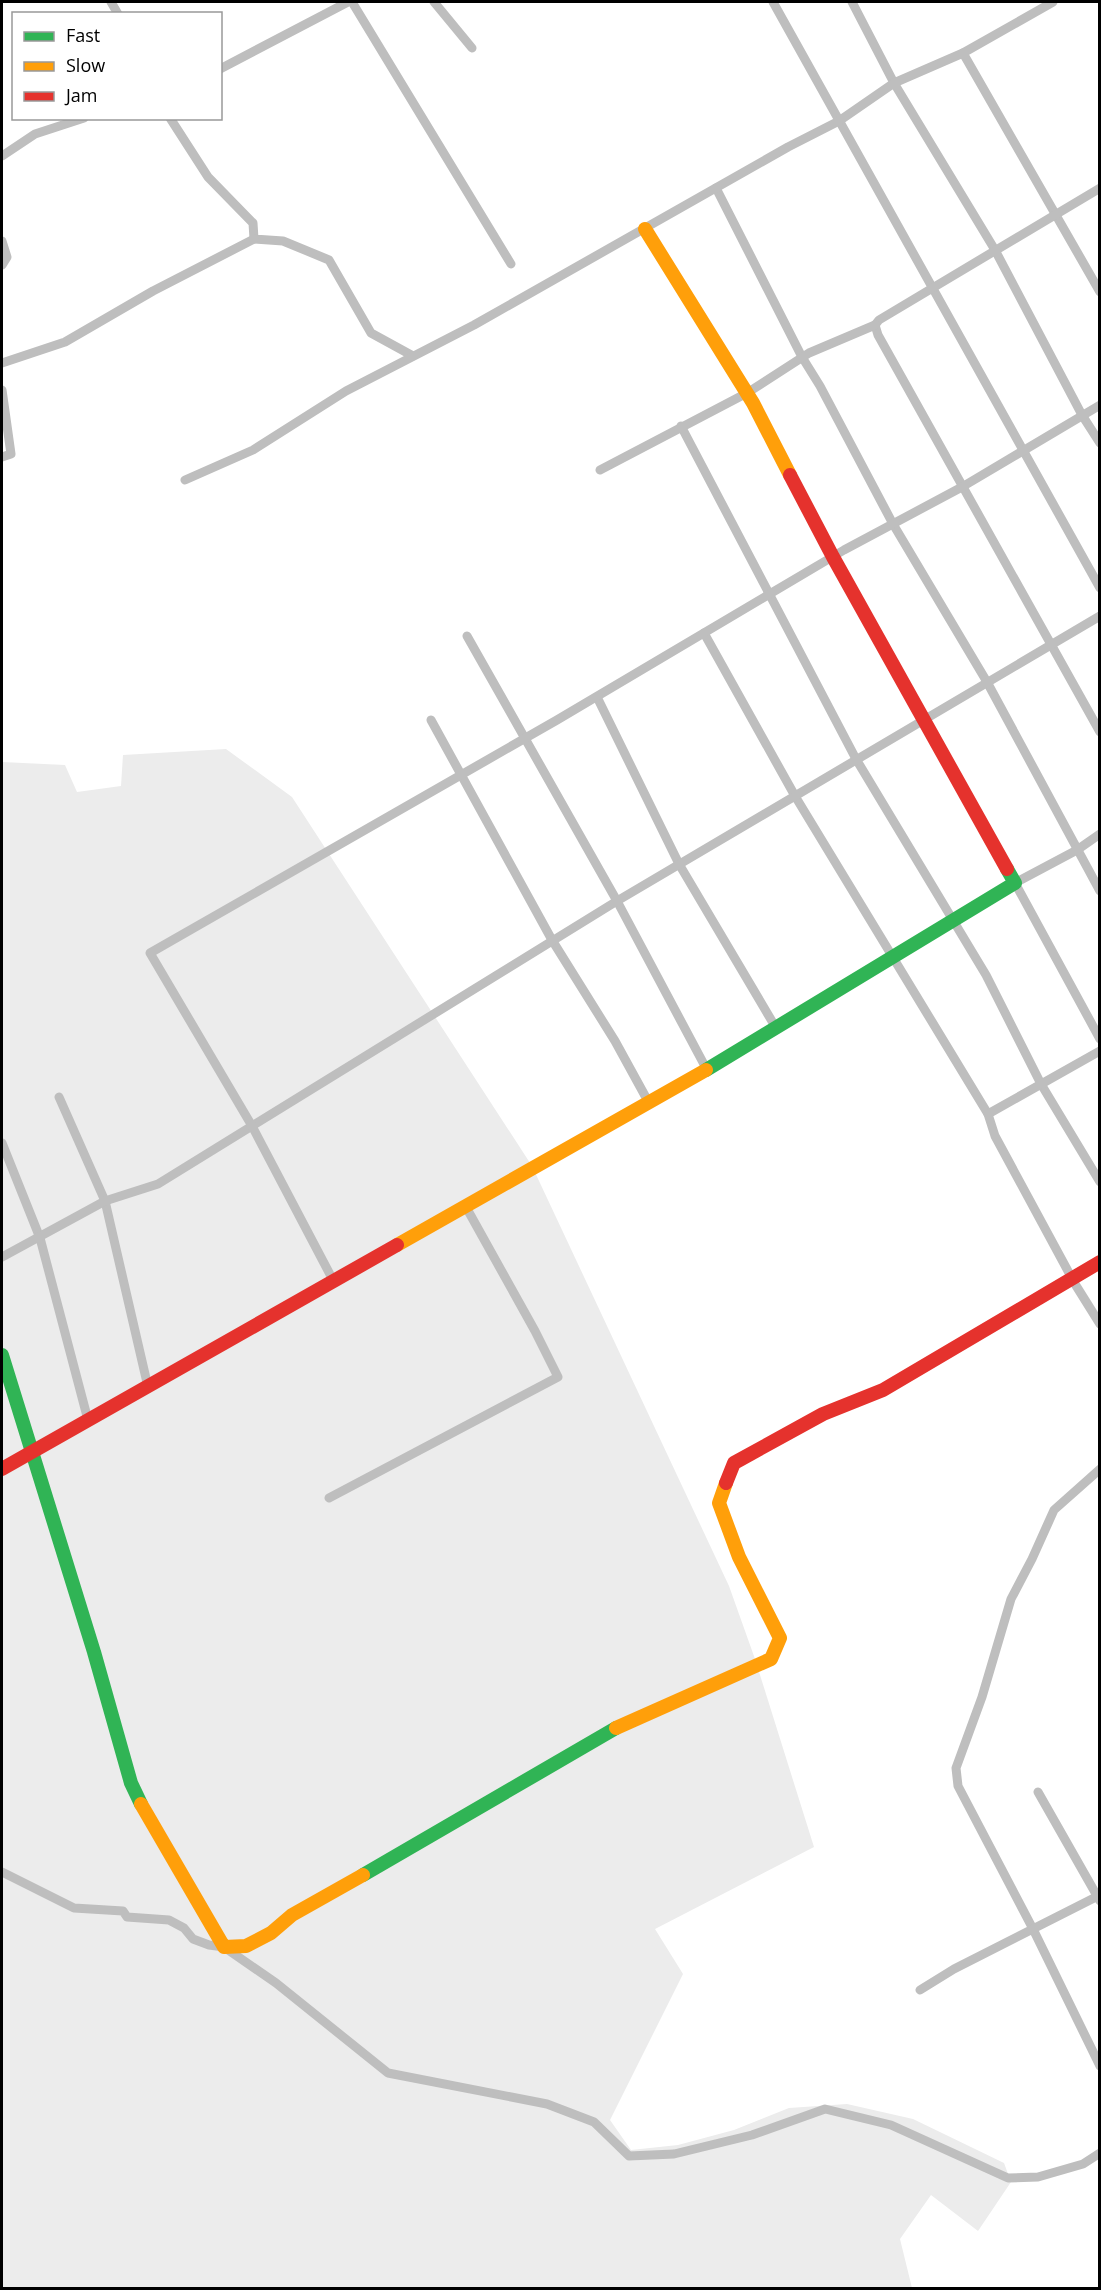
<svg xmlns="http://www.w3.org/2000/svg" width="1101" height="2290" viewBox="0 0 1101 2290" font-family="'Open Sans',sans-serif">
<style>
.green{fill:#ececec}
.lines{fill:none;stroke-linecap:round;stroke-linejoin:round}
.street{stroke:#bebebe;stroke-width:9}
.fast{stroke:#30b455;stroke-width:14}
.slow{stroke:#ff9f0a;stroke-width:14}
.jam{stroke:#e5322d;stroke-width:14}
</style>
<rect width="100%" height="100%" fill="#fff"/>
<path class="green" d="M226 749 292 797 532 1166 729 1586 755 1659 814 1847 655 1929 683 1974 610 2120 631 2150 678 2145 734 2130 789 2108 847 2104 913 2119 1004 2163 1011 2182 978 2231 931 2195 900 2239 912 2288H2V762L65 765 77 792 121 786 123 755Z"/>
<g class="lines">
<g class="street">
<path d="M111 2 118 14"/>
<path d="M352 2 511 264"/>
<path d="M434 2 472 48"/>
<path d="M773 2 1100 588"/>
<path d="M852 2 894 83 995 250 1082 415 1100 443"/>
<path d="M963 53 1100 292"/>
<path d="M220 69 348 2"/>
<path d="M170 118 208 177 253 223 254 239 283 241 329 260 371 333 413 356"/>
<path d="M2 156 35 134 84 118"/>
<path d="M716 188 802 357 820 386 893 524 987 682 1100 891"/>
<path d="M1100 188 879 320 875 325 878 335 1100 732"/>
<path d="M2 241 7 257 2 265"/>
<path d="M2 363 65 342 153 291 254 239"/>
<path d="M2 390 11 454 2 457"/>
<path d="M681 426 856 759 986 975 1041 1084 1100 1182"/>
<path d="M600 470 747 393 809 353 875 325"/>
<path d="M185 480 253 450 346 391 474 325 788 147 839 121 894 83 963 53 1053 2"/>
<path d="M704 633 795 796 988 1114"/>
<path d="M467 636 617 901 707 1070"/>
<path d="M597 697 679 864 776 1028"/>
<path d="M431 720 552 940 615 1041 649 1103"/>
<path d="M1100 834 1077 850 1015 883 1100 1039"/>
<path d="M1100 1051 988 1114 995 1136 1075 1284 1100 1324"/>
<path d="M59 1097 105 1201 148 1387"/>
<path d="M2 1143 40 1238 88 1420"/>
<path d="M2 1257 105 1201 158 1184 617 901 1100 616"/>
<path d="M334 1282 252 1126 150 953 557 720 844 550 962 487 1100 405"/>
<path d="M1100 1469 1054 1510 1032 1559 1011 1599 982 1697 956 1768 958 1786 1033 1929 1100 2066"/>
<path d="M329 1498 558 1377 535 1331 466 1207"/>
<path d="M1038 1792 1100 1901"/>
<path d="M2 1872 74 1908 123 1911 127 1917 169 1920 184 1928 193 1939 209 1945 224 1947 276 1983 388 2073 547 2104 594 2122 629 2156 674 2154 752 2135 825 2109 891 2125 1008 2178 1038 2177 1083 2164 1100 2153"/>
<path d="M920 1990 954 1969 1100 1895"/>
</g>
<g class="fast">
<path d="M706 1070 1015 883 1007 869"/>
<path d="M2 1355 94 1652 131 1783 141 1804"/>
<path d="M363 1875 616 1728"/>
</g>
<g class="slow">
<path d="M645 229 753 403 790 475"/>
<path d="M397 1245 706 1070"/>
<path d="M616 1728 771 1659 780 1638 739 1557 719 1503 726 1483"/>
<path d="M141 1804 224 1947 246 1946 271 1933 292 1915 363 1875"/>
</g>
<g class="jam">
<path d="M790 475 833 557 1007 869"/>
<path d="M2 1469 397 1245"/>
<path d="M726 1483 734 1463 823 1414 883 1390 1100 1262"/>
</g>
</g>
<rect width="1101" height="2290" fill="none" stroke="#000000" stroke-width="6"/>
<rect x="12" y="12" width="210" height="108" fill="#ffffff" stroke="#999999" stroke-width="1.5"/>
<rect x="24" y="32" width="30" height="9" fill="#30b455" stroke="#999999" stroke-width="1.5"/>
<text x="66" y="42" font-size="18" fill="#000000">Fast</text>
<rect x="24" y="62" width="30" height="9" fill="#ff9f0a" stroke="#999999" stroke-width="1.5"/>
<text x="66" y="72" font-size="18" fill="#000000">Slow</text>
<rect x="24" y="92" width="30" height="9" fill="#e5322d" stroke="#999999" stroke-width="1.5"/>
<text x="66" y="102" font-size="18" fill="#000000">Jam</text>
</svg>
